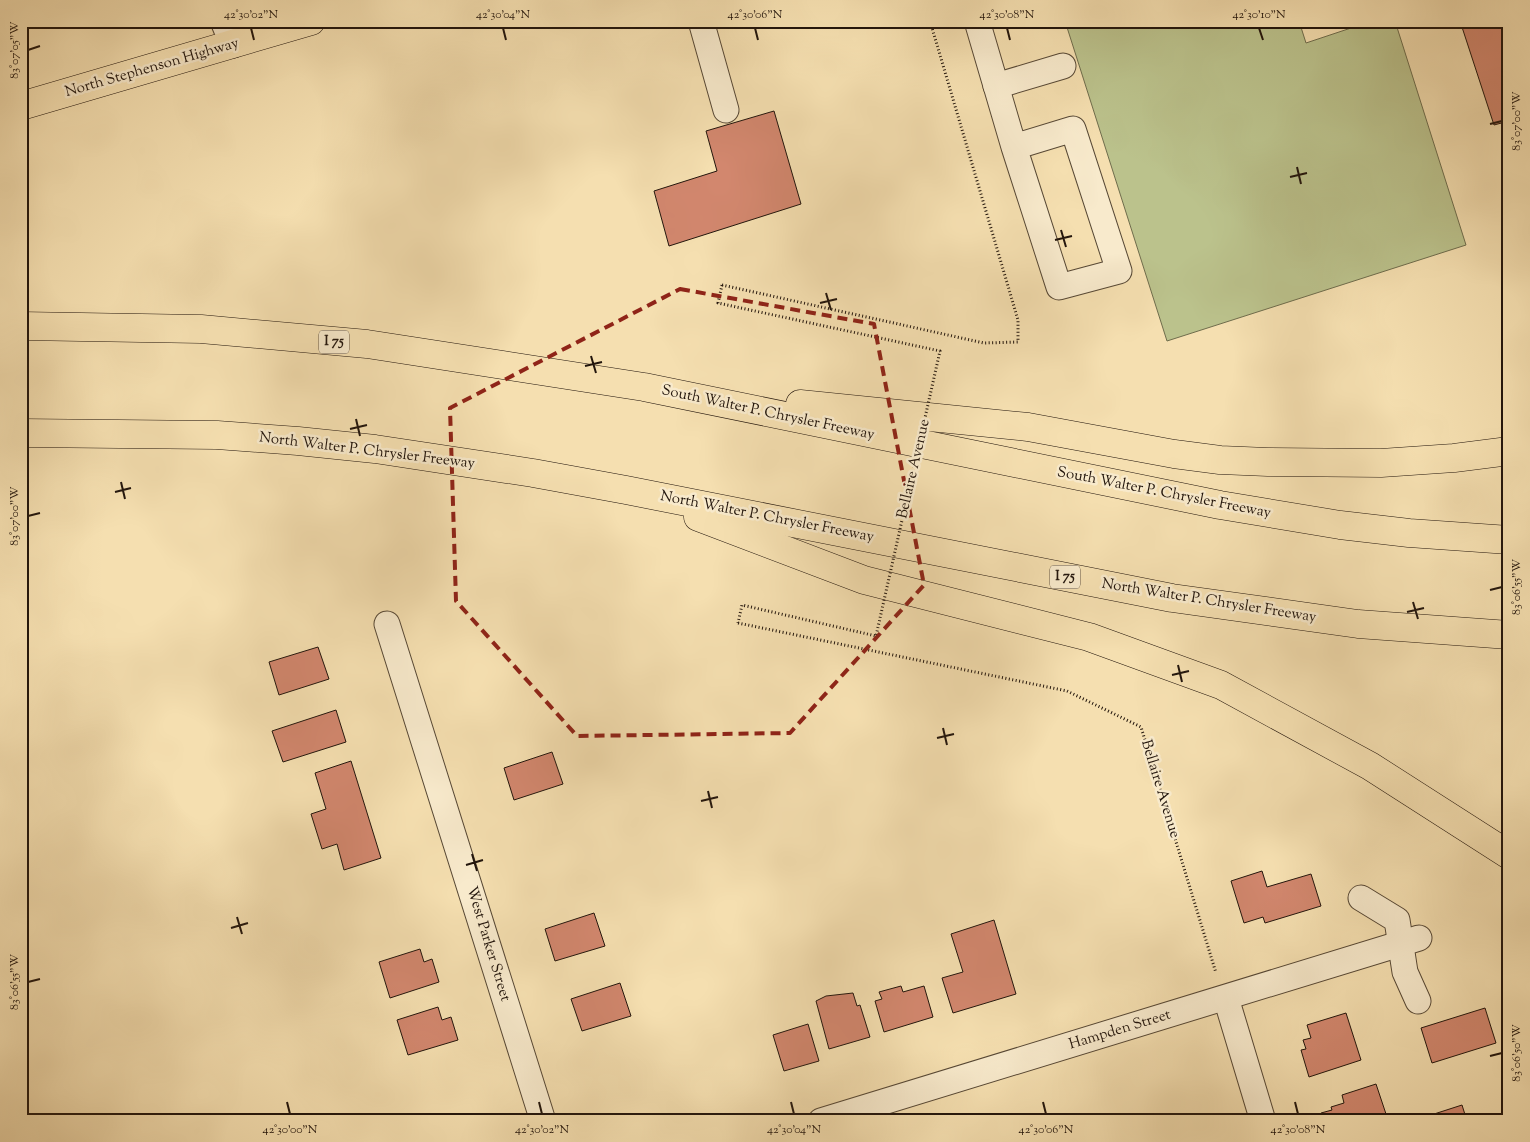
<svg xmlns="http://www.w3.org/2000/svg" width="1530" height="1142" viewBox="0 0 1530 1142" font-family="'Sorts Mill Goudy',serif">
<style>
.green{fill:#bbc28c;stroke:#6e6c4c}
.building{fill:#d2876e;stroke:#22150c}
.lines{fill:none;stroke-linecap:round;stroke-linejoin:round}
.minor-casing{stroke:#574835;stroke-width:27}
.major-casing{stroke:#22150c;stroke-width:29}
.highway-casing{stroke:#22150c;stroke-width:29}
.path{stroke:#22150c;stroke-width:3;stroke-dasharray:1 2.5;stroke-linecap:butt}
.minor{stroke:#f8eacc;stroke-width:25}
.major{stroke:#f5dfb0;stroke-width:28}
.highway{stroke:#f5dfb0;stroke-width:28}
.path-bridge{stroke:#22150c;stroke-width:3;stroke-dasharray:1 2.5;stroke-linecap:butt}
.marked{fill:none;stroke:#8f2418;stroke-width:4;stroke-dasharray:10 6;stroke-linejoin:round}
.ticks{fill:none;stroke:#22150c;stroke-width:2}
.labels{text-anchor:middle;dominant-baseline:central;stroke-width:5;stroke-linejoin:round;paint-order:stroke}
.shield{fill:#f8eacc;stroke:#625546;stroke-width:1}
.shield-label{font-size:14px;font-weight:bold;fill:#22150c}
.street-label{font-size:15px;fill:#22150c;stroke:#f8eacc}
.neatline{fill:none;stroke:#22150c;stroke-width:2}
.ticks-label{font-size:12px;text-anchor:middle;fill:#22150c}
</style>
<rect width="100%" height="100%" fill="#f5dfb0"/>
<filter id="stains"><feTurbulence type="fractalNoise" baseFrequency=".004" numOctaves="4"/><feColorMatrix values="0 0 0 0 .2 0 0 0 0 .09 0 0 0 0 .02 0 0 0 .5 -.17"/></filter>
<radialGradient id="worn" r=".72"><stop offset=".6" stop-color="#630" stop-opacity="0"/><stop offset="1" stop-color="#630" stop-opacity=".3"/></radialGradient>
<path class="green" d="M1065 21H1299L1306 43 1372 21H1395L1466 245 1167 341Z"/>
<g class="building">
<path d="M21 21H43L21 28Z"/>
<path d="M1337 21H1357L1339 27Z"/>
<path d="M1460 21H1509V121L1494 125Z"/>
<path d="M774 111 801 204 669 246 654 191 717 171 706 131Z"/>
<path d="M318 647 329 679 279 695 269 662Z"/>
<path d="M336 710 346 742 283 762 272 731Z"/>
<path d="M552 752 563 784 514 800 504 768Z"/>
<path d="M351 761 381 858 344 870 337 844 322 849 311 814 326 809 315 773Z"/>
<path d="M1262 871 1267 887 1311 874 1321 906 1265 923 1263 917 1244 923 1231 881Z"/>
<path d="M594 913 605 946 555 961 545 929Z"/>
<path d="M994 920 1016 994 953 1013 942 978 963 972 951 934Z"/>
<path d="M420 949 424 962 432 959 439 982 390 998 379 962Z"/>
<path d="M620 983 631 1016 582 1031 571 999Z"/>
<path d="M901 986 903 992 924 986 933 1017 884 1032 875 1001 882 999 879 992Z"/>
<path d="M853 993 857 1006 860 1005 870 1037 829 1049 816 1001 826 996Z"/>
<path d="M438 1007 442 1020 451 1017 458 1040 408 1055 397 1020Z"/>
<path d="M1485 1008 1496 1043 1432 1063 1421 1028Z"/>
<path d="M1346 1013 1361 1060 1309 1077 1301 1050 1306 1049 1303 1040 1311 1038 1307 1025Z"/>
<path d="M808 1024 819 1061 784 1071 773 1035Z"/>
<path d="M1376 1084 1388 1120 1324 1121 1321 1113 1332 1110 1331 1107 1344 1103 1342 1095Z"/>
<path d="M1462 1105 1467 1121H1433L1431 1115Z"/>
</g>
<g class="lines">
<defs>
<g id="minor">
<path d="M223 21 233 45"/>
<path d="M701 21 726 110"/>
<path d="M977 21 1014 147 1059 287 1119 271 1073 129 1014 147"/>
<path d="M996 86 1063 66"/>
<path d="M387 624 543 1121"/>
<path d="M1361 898 1397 920 1405 972 1418 1001"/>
<path d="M1226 998 1263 1121"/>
<path d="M821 1121 1419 938"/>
</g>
<path id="major" d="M21 106 311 21"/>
<g id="highway">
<path d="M21 326 201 329 367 344 644 387 1220 505 1340 525 1409 533 1509 540"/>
<path d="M800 404 1028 427 1174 454 1220 460 1268 462 1381 463 1454 458 1509 451"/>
<path d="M21 433 217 435 298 441 375 449 533 473 626 490 1172 598 1358 624 1509 635"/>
<path d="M698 517 864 580 1089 637 1221 685 1370 766 1509 855"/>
</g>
</defs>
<use href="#minor" class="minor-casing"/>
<use href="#major" class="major-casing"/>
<use href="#highway" class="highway-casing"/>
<g class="path">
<path d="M722 285 984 343 1018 342V320L930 21"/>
<path d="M738 623 1067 691 1141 727 1216 973"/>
</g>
<use href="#minor" class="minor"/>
<use href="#major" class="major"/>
<use href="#highway" class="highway"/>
<path class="path-bridge" d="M722 285 718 303 940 351 876 636 742 605 738 623"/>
</g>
<path class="marked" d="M680 289 874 324 924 585 790 733 577 736 456 601 450 408Z"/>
<path class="ticks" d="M251 28 254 40M503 28 506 40M755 28 758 40M1007 28 1010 40M1259 28 1263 40M28 50 40 46M1490 124 1502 121M1297 167 1301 184M1290 177 1307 173M1061 230 1066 247M1055 240 1072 236M826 293 831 310M820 303 837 299M591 356 596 373M585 366 602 362M356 419 360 436M350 429 367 425M121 482 125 499M115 492 131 488M28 516 40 513M1490 590 1502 587M1413 602 1418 619M1407 612 1424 608M1178 665 1182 682M1172 675 1189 671M943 728 947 745M937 738 954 734M708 791 712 808M701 801 718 797M472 854 477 871M466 865 483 860M237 917 242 934M231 928 248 923M28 982 40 979M1490 1056 1502 1053M287 1102 290 1114M539 1102 542 1114M791 1102 794 1114M1043 1102 1046 1114M1295 1102 1298 1114"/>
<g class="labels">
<g class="shield">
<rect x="319" y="330.5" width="30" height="23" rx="4"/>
<rect x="1050" y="565.5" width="30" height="23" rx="4"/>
</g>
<g class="shield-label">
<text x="334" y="342">I 75</text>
<text x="1065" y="577">I 75</text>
</g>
<g class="street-label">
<text transform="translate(152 68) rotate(-16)">North Stephenson Highway</text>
<text transform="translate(768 413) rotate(12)">South Walter P. Chrysler Freeway</text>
<text transform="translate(367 451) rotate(7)">North Walter P. Chrysler Freeway</text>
<text transform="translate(914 469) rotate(-77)">Bellaire Avenue</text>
<text transform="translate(1164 493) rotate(11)">South Walter P. Chrysler Freeway</text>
<text transform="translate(767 517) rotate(11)">North Walter P. Chrysler Freeway</text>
<text transform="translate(1209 601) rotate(9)">North Walter P. Chrysler Freeway</text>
<text transform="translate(1160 789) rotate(73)">Bellaire Avenue</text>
<text transform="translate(488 944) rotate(73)">West Parker Street</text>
<text transform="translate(1120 1030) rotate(-17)">Hampden Street</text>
</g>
</g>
<rect width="1530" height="1142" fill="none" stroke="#f5dfb0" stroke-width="55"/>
<rect x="28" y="28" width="1474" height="1086" class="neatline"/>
<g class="ticks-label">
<text x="251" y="18">42°30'02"N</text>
<text x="503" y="18">42°30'04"N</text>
<text x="755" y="18">42°30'06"N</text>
<text x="1007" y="18">42°30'08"N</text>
<text x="1259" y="18">42°30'10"N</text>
<text transform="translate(14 50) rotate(-90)" y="4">83°07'05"W</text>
<text transform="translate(1516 121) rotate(-90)" y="4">83°07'00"W</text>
<text transform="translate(14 516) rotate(-90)" y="4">83°07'00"W</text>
<text transform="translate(1516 587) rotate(-90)" y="4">83°06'55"W</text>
<text transform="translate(14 982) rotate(-90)" y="4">83°06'55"W</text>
<text transform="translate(1516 1053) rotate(-90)" y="4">83°06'50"W</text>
<text x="290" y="1133">42°30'00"N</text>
<text x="542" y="1133">42°30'02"N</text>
<text x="794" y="1133">42°30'04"N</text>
<text x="1046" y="1133">42°30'06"N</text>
<text x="1298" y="1133">42°30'08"N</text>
</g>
<rect width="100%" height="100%" filter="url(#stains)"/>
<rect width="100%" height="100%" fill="url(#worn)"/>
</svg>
